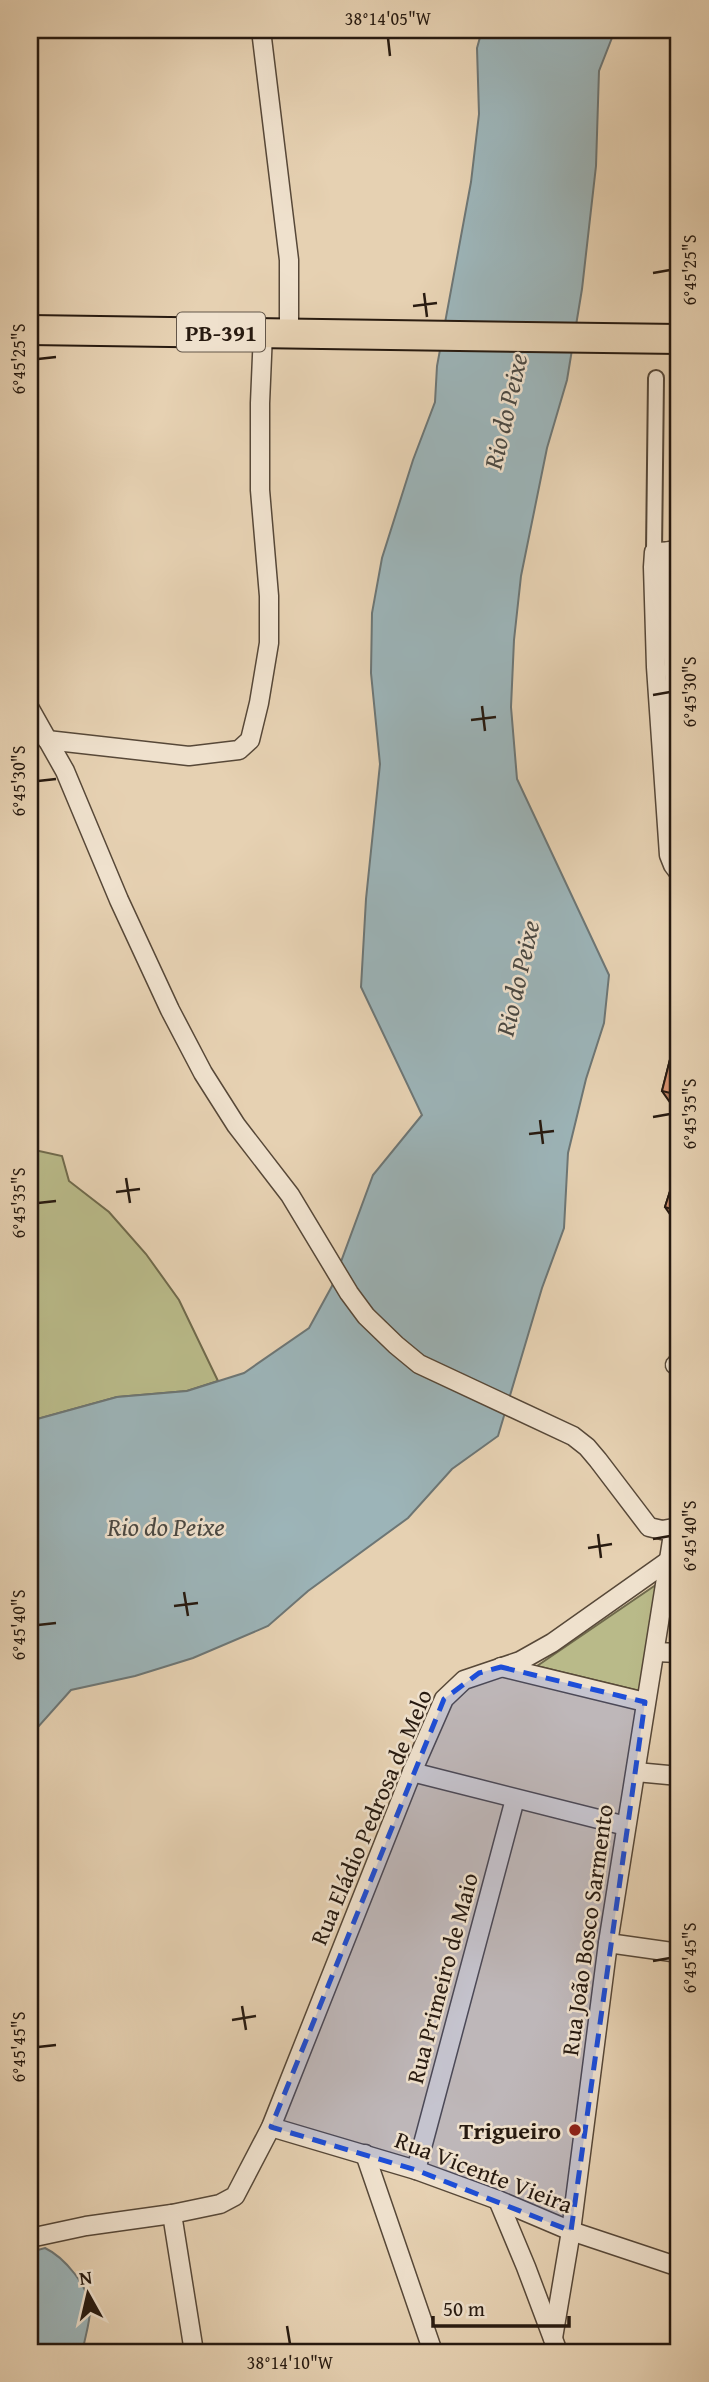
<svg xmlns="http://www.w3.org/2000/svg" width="709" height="2382" viewBox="0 0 709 2382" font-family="'Gentium Book Plus',serif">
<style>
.green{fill:#b9ba89;stroke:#706a4c;stroke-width:2}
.water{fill:#9cb4b8;stroke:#6d7675;stroke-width:2}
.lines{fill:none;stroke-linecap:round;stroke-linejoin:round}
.pedestrian-casing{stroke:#574838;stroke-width:18}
.minor-casing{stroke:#574838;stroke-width:21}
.primary-casing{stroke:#271a10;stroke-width:32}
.pedestrian{stroke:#efe1cd;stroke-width:14}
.minor{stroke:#efe1cd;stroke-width:18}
.primary{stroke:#e6d1b2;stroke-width:28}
.wall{fill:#b87e60;stroke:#271a10;stroke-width:2}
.building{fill:#d69270;stroke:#271a10;stroke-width:2}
.marked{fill:#1d4ed8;fill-opacity:0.2;stroke:#1d4ed8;stroke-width:5;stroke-dasharray:14 9;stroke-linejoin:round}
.ticks{fill:none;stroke:#271a10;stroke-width:2.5}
.poi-dot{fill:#8f2418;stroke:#efe1cd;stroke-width:2.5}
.labels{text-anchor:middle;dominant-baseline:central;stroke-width:5;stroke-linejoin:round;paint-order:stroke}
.shield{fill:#efe1cd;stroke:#635649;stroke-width:2}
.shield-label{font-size:23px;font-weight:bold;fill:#271a10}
.street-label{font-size:24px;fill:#271a10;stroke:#efe1cd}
.poi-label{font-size:24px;font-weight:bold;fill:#271a10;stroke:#efe1cd;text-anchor:end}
.water-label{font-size:26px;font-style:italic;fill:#4a4842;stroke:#efe1cd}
.neatline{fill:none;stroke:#271a10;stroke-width:2.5}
.ticks-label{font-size:18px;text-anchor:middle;fill:#271a10}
</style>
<rect width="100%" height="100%" fill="#e6d1b2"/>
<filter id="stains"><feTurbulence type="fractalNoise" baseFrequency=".00286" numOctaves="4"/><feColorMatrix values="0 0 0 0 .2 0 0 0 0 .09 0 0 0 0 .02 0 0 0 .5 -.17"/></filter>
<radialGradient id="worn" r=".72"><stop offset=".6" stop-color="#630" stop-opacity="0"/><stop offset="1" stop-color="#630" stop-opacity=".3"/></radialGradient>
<g class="green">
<path d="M30 1149 62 1156 69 1181 109 1212 146 1254 179 1300 218 1381 187 1391 117 1397 30 1421Z"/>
<path d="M663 1580 648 1693 537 1666Z"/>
</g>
<g class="water">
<path d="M482 30H615L599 71 596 166 582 289 567 380 547 448 521 576 514 640 511 707 517 779 609 975 604 1023 586 1079 568 1153 564 1228 542 1288 498 1436 452 1469 408 1518 308 1591 268 1626 193 1658 135 1676 71 1690 30 1736V1421L117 1397 187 1391 244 1373 309 1328 332 1286 373 1175 422 1115 361 987 366 899 380 764 371 673 372 613 382 558 413 460 435 402 437 366 471 182 479 114 477 48Z"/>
<path d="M45 2248C64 2257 90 2287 90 2310 90 2322 85 2337 83 2349L67 2352H30V2252Z"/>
</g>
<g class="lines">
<defs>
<path id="pedestrian" d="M654 552 656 378"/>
<g id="minor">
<path d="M261 30 289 260V332"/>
<path d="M669 551 670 607 679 758"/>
<path d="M679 551 654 552 653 567 656 667 669 855 673 865 679 873"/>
<path d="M30 709 65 771 119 900 170 1010 203 1073 236 1125 290 1195 349 1293 366 1316 396 1345 419 1364 573 1436 587 1447 598 1460 649 1527 662 1530 679 1527"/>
<path d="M47 740 189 756 239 750 250 740 259 703 269 643V596L260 490V403L263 333"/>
<path d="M675 1365 679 1364"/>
<path d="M655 1652 679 1653"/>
<path d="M501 1667 645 1702"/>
<path d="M412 1772 626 1826"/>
<path d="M636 1772 679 1776"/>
<path d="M608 1943 679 1953"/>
<path d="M271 2127 416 2170 498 2200 571 2231 679 2267"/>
<path d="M365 2154 433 2352"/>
<path d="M416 2170 515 1799"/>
<path d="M498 2200 526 2267 558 2352"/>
<path d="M172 2214 194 2352"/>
<path d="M30 2238 86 2226 172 2214 220 2204 235 2196 271 2127 412 1772 444 1699 464 1680 520 1661 552 1643 668 1561"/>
<path d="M553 2338 571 2231 608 1943 674 1528"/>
</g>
<path id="primary" d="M30 330 679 339"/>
</defs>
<use href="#pedestrian" class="pedestrian-casing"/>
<use href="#minor" class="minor-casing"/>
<use href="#primary" class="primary-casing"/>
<use href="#pedestrian" class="pedestrian"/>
<use href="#minor" class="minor"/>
<use href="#primary" class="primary"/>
</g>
<g class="wall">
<path d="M679 1024V1109L674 1108 662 1091Z"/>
<path d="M679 1163V1224L676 1223 665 1207Z"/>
</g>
<g class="building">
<path d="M679 1024V1095L662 1091Z"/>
<path d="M679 1163V1212L665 1207Z"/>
</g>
<path class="marked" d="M501 1667 645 1702 571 2231 416 2170 271 2127 444 1699 479 1673Z"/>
<path class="ticks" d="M388 38 390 56M653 273 670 270M424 293 427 317M413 306 437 303M38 359 56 357M653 695 670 692M482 706 485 731M471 720 496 717M38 781 56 779M653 1117 670 1114M540 1120 543 1144M529 1134 554 1131M126 1178 130 1203M116 1192 140 1189M38 1203 56 1201M598 1534 601 1558M653 1539 670 1536M588 1548 612 1544M184 1592 188 1616M174 1606 198 1603M38 1625 56 1623M653 1961 670 1958M242 2006 246 2030M232 2020 256 2016M38 2047 56 2045M287 2326 290 2344"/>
<circle class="poi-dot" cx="575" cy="2130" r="7"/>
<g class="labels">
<rect class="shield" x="177" y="312.5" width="88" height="39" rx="5"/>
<g class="shield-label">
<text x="221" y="332">PB-391</text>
</g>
<g class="street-label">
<text transform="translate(371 1817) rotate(-67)">Rua Eládio Pedrosa de Melo</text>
<text transform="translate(587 1930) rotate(-82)">Rua João Bosco Sarmento</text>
<text transform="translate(442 1978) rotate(-75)">Rua Primeiro de Maio</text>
<text transform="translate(484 2172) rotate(21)">Rua Vicente Vieira</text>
</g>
<g class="poi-label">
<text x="561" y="2130">Trigueiro</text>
</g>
<g class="water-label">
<text transform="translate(505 411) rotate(-77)">Rio do Peixe</text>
<text transform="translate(517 978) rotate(-77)">Rio do Peixe</text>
<text x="166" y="1526">Rio do Peixe</text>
</g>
</g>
<rect width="709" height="2382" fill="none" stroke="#e6d1b2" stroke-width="77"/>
<g transform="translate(88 2294) rotate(352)" stroke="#efe1cd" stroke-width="5" paint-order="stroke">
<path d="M0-5L12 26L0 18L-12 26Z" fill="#271a10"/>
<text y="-10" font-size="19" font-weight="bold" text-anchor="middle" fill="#271a10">N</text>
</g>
<path d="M433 2316v10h136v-10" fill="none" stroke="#271a10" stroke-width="3.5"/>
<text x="443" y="2316" font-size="21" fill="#271a10" stroke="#efe1cd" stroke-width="5" paint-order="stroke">50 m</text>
<rect x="38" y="38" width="632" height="2306" class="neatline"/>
<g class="ticks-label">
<text x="388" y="25">38°14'05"W</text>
<text transform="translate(690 270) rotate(-90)" y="6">6°45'25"S</text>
<text transform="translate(19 359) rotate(-90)" y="6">6°45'25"S</text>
<text transform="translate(690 692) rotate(-90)" y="6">6°45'30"S</text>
<text transform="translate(19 781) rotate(-90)" y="6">6°45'30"S</text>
<text transform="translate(690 1114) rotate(-90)" y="6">6°45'35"S</text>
<text transform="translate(19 1203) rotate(-90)" y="6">6°45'35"S</text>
<text transform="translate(690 1536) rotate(-90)" y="6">6°45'40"S</text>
<text transform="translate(19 1625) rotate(-90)" y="6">6°45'40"S</text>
<text transform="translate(690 1958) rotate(-90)" y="6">6°45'45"S</text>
<text transform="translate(19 2047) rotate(-90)" y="6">6°45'45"S</text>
<text x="290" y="2369">38°14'10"W</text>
</g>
<rect width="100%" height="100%" filter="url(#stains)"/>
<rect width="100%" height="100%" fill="url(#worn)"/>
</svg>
